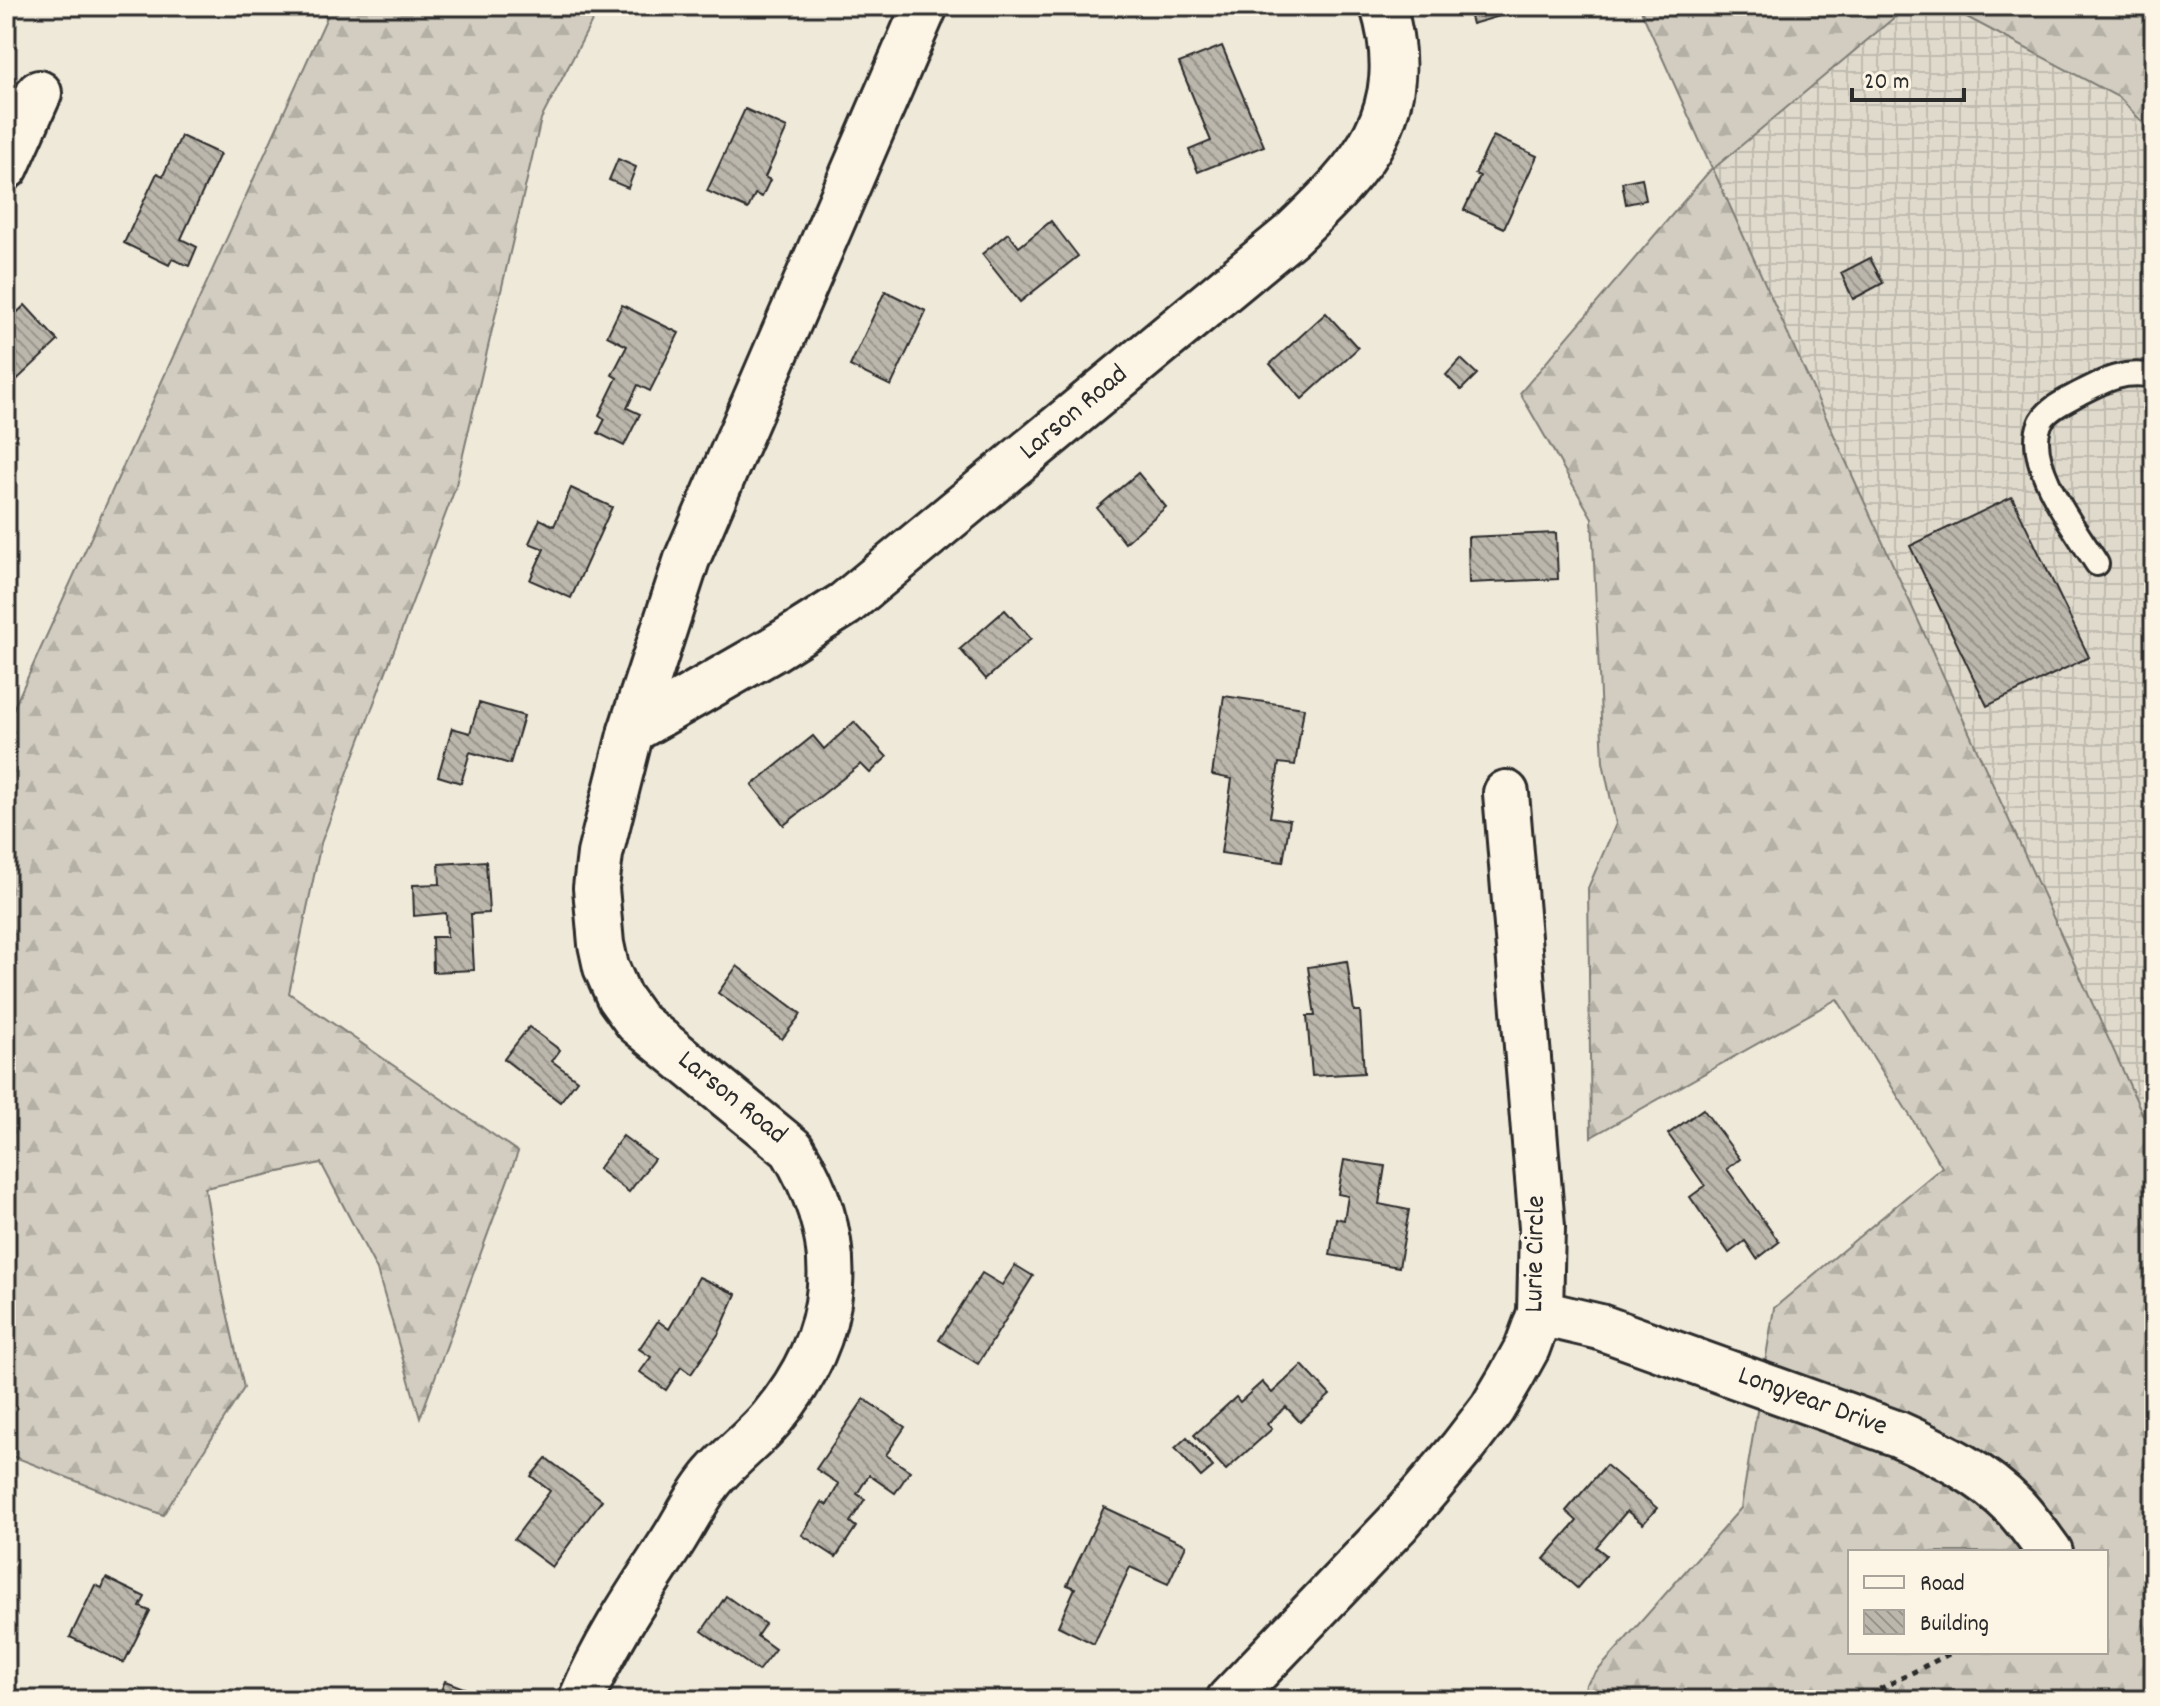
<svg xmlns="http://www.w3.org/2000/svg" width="2160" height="1706" viewBox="0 0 2160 1706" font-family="Dekko,sans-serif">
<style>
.industrial{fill:url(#industrial-grid)}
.forest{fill:url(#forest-firs);stroke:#7e7c76;stroke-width:2;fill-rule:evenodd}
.building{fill:url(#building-back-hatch);stroke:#2b2b2b;stroke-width:2}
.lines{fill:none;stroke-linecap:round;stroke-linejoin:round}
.service-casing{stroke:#2b2b2b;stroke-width:28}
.minor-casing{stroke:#2b2b2b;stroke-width:50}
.path{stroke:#2b2b2b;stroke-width:5;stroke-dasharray:6 6;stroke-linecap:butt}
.service{stroke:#fcf5e5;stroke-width:22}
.minor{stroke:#fcf5e5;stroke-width:44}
.labels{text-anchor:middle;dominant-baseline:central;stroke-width:8;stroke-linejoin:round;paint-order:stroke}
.street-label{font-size:28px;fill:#2b2b2b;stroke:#fcf5e5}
</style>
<defs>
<pattern id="industrial-grid" width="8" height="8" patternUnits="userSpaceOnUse" patternTransform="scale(2)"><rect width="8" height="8" fill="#e0dacc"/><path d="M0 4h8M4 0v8" fill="none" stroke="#c0bbaf"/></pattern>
<pattern id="forest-firs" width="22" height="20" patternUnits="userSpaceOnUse" patternTransform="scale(2)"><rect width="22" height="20" fill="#d2cdc0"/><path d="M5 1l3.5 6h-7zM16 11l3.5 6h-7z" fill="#b4b0a5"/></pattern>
<pattern id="building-back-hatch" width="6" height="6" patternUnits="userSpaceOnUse" patternTransform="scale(2)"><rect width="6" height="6" fill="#bcb7ac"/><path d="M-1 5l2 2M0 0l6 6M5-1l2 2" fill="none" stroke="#99958c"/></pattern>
</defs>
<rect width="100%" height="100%" fill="#efe9da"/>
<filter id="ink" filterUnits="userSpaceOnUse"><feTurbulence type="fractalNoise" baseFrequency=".0125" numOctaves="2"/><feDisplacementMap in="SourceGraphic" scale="16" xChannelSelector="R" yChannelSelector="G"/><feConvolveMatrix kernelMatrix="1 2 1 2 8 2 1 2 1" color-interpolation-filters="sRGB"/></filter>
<g filter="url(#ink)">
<path class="industrial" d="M1908 6H1976L2154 47V1139L1712 168Z"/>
<g class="forest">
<path d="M305 6H600L541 119 455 489 321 843 289 993 518 1152 420 1418 377 1270 321 1163 205 1188 221 1285 244 1388 163 1515 15 1457 6 1459V725L327 17Z"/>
<path d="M1639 6H1908L1713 169 2154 1139V1700H1583L1586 1684 1741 1508 1774 1308 1942 1167 1837 999 1591 1137 1588 888 1616 824 1603 762 1592 518 1520 393 1712 168ZM1850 1552H2106V1652H1850Z"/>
<path d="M1946 6H2154V135L2120 98Z"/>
</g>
<g class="building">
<path d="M1467 6H1508L1510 13 1472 24Z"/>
<path d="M1222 46 1264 146 1198 172 1189 150 1211 141 1179 63Z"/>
<path d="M745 109 787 128 765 177 770 180 762 197 755 194 748 209 707 191Z"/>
<path d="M181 136 220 154 181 239 197 247 189 266 172 259 169 265 124 243 157 173 163 176Z"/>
<path d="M1493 136 1537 156 1504 228 1464 210 1480 176 1475 174Z"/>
<path d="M618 159 636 167 628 188 609 180Z"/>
<path d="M1642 178 1646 200 1626 204 1622 182Z"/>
<path d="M1051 221 1078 256 1020 302 982 254 1008 233 1019 247Z"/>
<path d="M1870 258 1883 283 1853 299 1841 273Z"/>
<path d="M885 291 926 311 891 386 850 366Z"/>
<path d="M25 305 58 341 6 390V323Z"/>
<path d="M622 305 679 333 650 391 638 385 627 408 640 414 624 446 598 433 605 419 599 415 617 378 612 375 627 346 607 336Z"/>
<path d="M1326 313 1358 348 1302 399 1270 364Z"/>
<path d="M1461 359 1477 374 1461 390 1446 375Z"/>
<path d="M1138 473 1166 507 1125 543 1097 508Z"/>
<path d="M571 488 612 507 571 598 530 580 544 549 529 543 540 519 554 526Z"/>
<path d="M2012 497 2089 657 1987 706 1910 546Z"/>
<path d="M1556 533 1558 579 1469 583 1468 537Z"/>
<path d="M1005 610 1031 639 986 679 960 649Z"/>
<path d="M1224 696 1304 708 1295 765 1279 763 1270 817 1290 820 1283 862 1221 853 1232 779 1212 775Z"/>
<path d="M479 703 524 716 510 764 470 752 461 783 438 776 452 728 470 733Z"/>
<path d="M854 722 887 757 870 773 861 764 784 825 752 785 813 736 824 749Z"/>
<path d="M486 861 489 913 471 914 474 970 433 972 432 937H447L446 913 414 916 413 885 440 884 439 864Z"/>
<path d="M1347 961 1354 1011H1360L1364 1073 1312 1076 1307 1016H1315L1308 967Z"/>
<path d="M737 966 801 1014 782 1039 718 993Z"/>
<path d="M529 1027 560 1050 552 1061 577 1080 560 1102 504 1059Z"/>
<path d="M1703 1109 1740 1159 1727 1169 1779 1242 1757 1259 1745 1241 1729 1253 1690 1197 1705 1186 1668 1134Z"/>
<path d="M623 1136 654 1159 629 1192 598 1169Z"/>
<path d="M1344 1160 1385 1166 1379 1204 1409 1210 1399 1267 1330 1255 1336 1218 1344 1220 1348 1196 1338 1194Z"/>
<path d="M1015 1265 1033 1276 978 1364 939 1340 982 1273 1002 1285Z"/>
<path d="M699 1277 736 1294 719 1333 691 1374 681 1367 666 1390 640 1372 651 1357 639 1349 658 1321 669 1329Z"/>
<path d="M1302 1365 1330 1395 1300 1422 1286 1407 1267 1424 1272 1429 1226 1470 1194 1435 1236 1397 1240 1402 1262 1382 1272 1393Z"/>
<path d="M864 1399 905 1427 886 1455 910 1471 895 1493 869 1475 857 1494 865 1499 850 1522 856 1527 836 1557 802 1535 822 1502 827 1505 839 1484 816 1469Z"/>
<path d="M1187 1437 1213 1467 1201 1477 1175 1448Z"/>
<path d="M546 1458 602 1500 552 1567 514 1539 550 1491 531 1476Z"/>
<path d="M1606 1465 1657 1508 1643 1524 1627 1511 1596 1547 1606 1555 1577 1588 1544 1559 1577 1521 1566 1511Z"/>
<path d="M1104 1507 1186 1545 1168 1584 1130 1567 1094 1644 1058 1626 1075 1588 1067 1585Z"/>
<path d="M106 1578 145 1597 140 1607 150 1611 124 1663 70 1637 95 1585 102 1588Z"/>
<path d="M726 1596 765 1624 757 1636 775 1649 758 1671 702 1631Z"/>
<path d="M445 1681 488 1697 487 1700H437Z"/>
</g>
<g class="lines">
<defs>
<path id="service" d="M2097 564C2076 530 2024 464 2040 424 2045 410 2065 401 2078 394 2105 380 2123 370 2154 376"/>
<g id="minor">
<path d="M6 167 39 93"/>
<path d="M631 731 772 650 845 604 1291 235C1363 167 1415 112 1383 6"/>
<path d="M1540 1313 1600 1327 1898 1434C1940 1453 1982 1473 2015 1507 2028 1521 2039 1537 2050 1552"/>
<path d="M581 1700C605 1643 639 1593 672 1542 686 1520 698 1494 715 1475 732 1455 754 1439 771 1419 842 1334 850 1244 792 1149L637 1022 619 997 606 967 601 944 596 888 600 854 631 731 687 559 925 6"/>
<path d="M1229 1700 1398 1523 1462 1448 1492 1409 1511 1377 1527 1348 1540 1313 1542 1227 1506 793"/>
</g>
</defs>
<use href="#service" class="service-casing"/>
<use href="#minor" class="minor-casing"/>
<path class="path" d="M1858 1700 1953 1652"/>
<use href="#service" class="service"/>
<use href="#minor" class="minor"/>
</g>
</g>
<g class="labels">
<g class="street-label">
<text transform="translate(1075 414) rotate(-40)">Larson Road</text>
<text transform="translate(731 1099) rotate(39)">Larson Road</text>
<text transform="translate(1537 1254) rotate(-89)">Lurie Circle</text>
<text transform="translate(1812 1403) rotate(20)">Longyear Drive</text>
</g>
</g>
<rect width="2160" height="1706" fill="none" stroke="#fcf5e5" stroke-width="32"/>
<rect x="16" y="16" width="2128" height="1674" fill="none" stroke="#2b2b2b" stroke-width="3" filter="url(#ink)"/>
<rect x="1848" y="1550" width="260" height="104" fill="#fcf5e5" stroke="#a8a49b" stroke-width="2"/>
<rect x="1864" y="1576" width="40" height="12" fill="#fcf5e5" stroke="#a8a49b" stroke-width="2"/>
<text x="1920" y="1590" font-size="24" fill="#2b2b2b">Road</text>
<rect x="1864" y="1610" width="40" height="24" fill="url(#building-back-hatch)" stroke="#a8a49b" stroke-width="2"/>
<text x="1920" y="1630" font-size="24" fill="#2b2b2b">Building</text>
<path d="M1852 88v12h112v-12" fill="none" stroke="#2b2b2b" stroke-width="4"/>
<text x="1864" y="88" font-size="24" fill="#2b2b2b" stroke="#fcf5e5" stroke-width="6" paint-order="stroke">20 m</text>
</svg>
